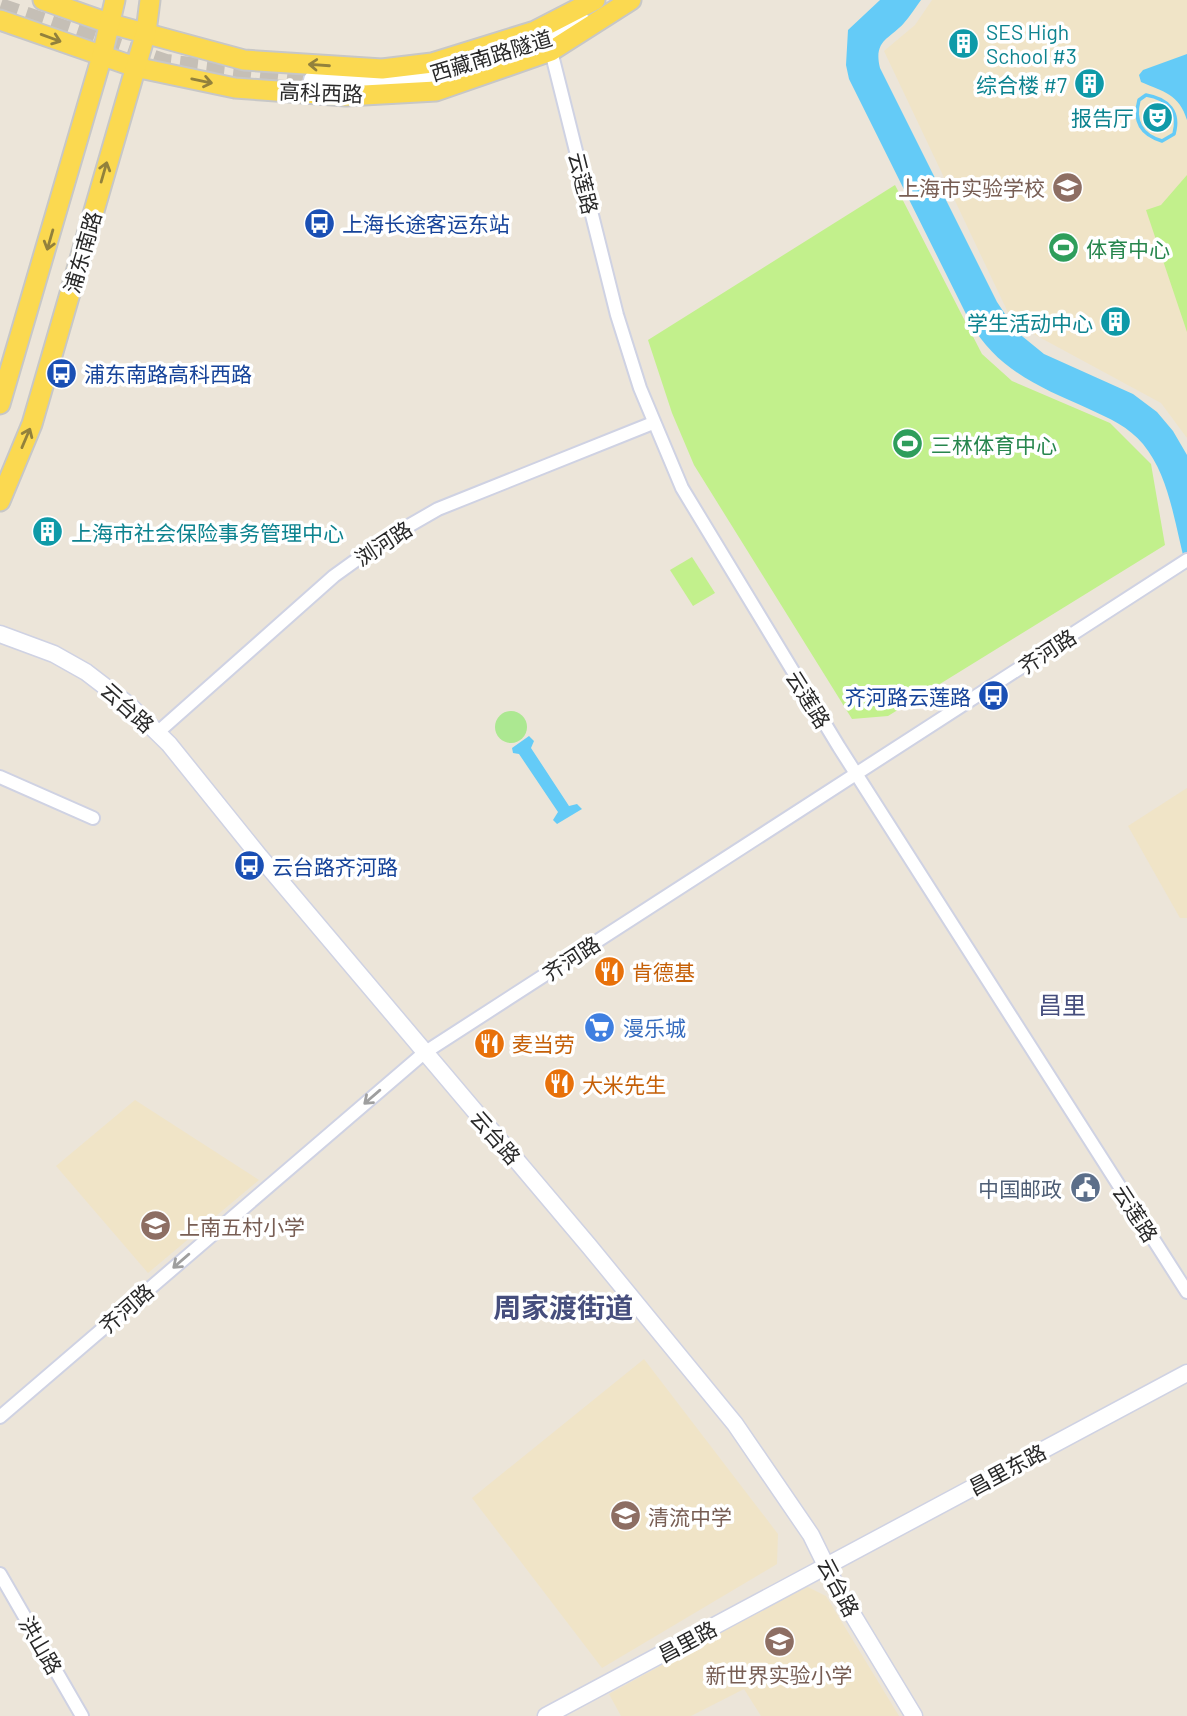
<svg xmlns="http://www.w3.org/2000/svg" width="1187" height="1716" viewBox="0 0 1187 1716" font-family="Barlow,'Noto Sans SC',sans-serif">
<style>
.education{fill:#f0e4c7}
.green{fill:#ace891}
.pitch{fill:#c2f08c}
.water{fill:#64cbf7}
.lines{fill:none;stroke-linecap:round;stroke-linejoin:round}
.stream{stroke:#64cbf7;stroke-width:3.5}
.secondary-tunnel{stroke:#c5bfb6;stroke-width:18;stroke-dasharray:18 9;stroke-linecap:butt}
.minor-casing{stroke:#cfd2e3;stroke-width:16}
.tertiary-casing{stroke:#cfd2e3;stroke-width:19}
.secondary-casing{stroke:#cfd2e3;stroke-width:21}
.primary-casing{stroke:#c7c7c7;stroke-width:23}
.minor{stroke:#fff;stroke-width:12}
.tertiary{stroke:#fff;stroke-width:16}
.secondary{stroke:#fff;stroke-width:18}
.primary{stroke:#fbd950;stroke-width:19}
.oneway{stroke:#92813c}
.oneway2{stroke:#9f9f9f}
.labels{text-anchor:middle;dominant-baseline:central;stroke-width:7;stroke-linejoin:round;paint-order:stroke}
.culture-label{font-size:21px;fill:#0d838f;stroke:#fff;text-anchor:end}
.street-label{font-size:21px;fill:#292929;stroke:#fff}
.education-label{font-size:21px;fill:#785e54;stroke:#fff;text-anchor:start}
.transit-label{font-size:21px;fill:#164399;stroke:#fff;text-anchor:start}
.leisure-label{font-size:21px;fill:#27864d;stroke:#fff;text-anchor:start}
.food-label{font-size:21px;fill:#c56008;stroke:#fff;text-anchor:start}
.shop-label{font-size:21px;fill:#366cbe;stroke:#fff;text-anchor:start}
.service-label{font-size:21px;fill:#4e5e75;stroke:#fff;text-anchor:end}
.quarter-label{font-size:24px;fill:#464e7d;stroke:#fff}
.district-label{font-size:28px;font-weight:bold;fill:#464e7d;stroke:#fff}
</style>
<rect width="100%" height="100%" fill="#ece5d9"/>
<g class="education">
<path d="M932 0H1187V438L1161 403 1013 323 884 51 915 25Z"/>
<path d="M1187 788V918H1180L1128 826Z"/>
<path d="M135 1100 259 1180 148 1273 56 1166Z"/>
<path d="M644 1359 778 1534 777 1564 602 1668 472 1498Z"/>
<path d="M806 1586 826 1596 899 1716H761L744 1689 691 1716H621L609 1694Z"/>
</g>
<circle class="green" cx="511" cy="727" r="16"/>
<g class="pitch">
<path d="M1187 175V332L1146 210 1161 205Z"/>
<path d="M895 185 982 354 1012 381 1110 423 1151 464 1165 545 888 716 852 719 694 465 672 413 648 340Z"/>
<path d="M692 557 715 593 693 606 670 570Z"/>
</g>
<g class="water">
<path d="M880 0H921C916 7 910 16 904 23 890 39 873 40 880 68L997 302 1017 332 1044 354 1133 394 1157 412 1173 431 1187 455V570C1175 529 1171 478 1143 444 1129 427 1109 418 1089 409 1041 388 997 370 970 322L849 79 846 65 848 30Z"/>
<path d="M1187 54V120C1179 94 1164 92 1141 82L1139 75 1143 70Z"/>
<path d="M529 736 534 741 531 748 569 806 577 804 582 809 557 824 553 820 558 812 519 754 513 753 512 748Z"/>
</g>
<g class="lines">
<path class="stream" d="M1146 95C1169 99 1180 112 1174 134L1162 141C1142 135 1133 122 1139 100Z"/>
<path class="secondary-tunnel" d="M0 7 166 63 313 80"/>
<defs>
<g id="minor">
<path d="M551 51 617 315 640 388 682 488 839 747 1187 1292"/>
<path d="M157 733 334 576 384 540 438 509 653 423"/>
<path d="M0 777 93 818"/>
<path d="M0 1417 424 1053 1187 560"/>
<path d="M0 1574 82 1716"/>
</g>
<g id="tertiary">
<path d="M0 634 54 654 86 672 129 705 169 744 260 857 589 1246 735 1424 811 1535 839 1592 914 1716"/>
<path d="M546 1716 1187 1373"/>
</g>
<path id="secondary" d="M313 80C412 85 494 64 583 23"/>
<g id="primary">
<path d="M43 0 111 24 244 60 382 69 432 63 535 31 595 0"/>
<path d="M0 20 135 67 235 88 346 96 436 91 551 51 631 0"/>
<path d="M0 404 102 56 115 0"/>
<path d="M0 501 32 424 146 32 150 0"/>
</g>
</defs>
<use href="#minor" class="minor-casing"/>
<use href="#tertiary" class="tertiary-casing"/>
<use href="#secondary" class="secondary-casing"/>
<use href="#primary" class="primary-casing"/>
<use href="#minor" class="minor"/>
<use href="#tertiary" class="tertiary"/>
<use href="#secondary" class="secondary"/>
<use href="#primary" class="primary"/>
</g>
<defs><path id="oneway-shaft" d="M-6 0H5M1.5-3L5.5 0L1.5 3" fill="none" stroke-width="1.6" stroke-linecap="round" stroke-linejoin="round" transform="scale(1.75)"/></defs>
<g class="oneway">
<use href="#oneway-shaft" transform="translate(51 38) rotate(20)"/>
<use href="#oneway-shaft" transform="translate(319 65) rotate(-176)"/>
<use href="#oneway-shaft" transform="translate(202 81) rotate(12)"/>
<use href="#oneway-shaft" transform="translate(104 172) rotate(-74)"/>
<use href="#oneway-shaft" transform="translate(50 240) rotate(106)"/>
<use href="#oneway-shaft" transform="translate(26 438) rotate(-67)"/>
</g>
<g class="oneway2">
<use href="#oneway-shaft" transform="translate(372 1097) rotate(139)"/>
<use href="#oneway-shaft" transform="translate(181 1261) rotate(139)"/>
</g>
<defs>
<symbol id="building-disc" viewBox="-11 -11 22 22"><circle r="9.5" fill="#0f9aa8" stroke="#fff"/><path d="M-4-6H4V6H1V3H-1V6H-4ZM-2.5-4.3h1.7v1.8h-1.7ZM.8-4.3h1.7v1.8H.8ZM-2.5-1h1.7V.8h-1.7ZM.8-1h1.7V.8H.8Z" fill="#fff"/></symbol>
<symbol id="theatre-disc" viewBox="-11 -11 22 22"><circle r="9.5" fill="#0f9aa8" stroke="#fff"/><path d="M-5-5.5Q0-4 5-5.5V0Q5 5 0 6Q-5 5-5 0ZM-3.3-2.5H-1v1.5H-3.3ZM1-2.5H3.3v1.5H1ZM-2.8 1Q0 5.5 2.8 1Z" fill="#fff"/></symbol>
<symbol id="school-disc" viewBox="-11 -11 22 22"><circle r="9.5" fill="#8d6e63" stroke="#fff"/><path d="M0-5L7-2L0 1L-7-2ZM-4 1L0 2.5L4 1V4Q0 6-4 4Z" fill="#fff"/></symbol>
<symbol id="bus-disc" viewBox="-11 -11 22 22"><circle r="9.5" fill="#1a4fb4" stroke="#fff"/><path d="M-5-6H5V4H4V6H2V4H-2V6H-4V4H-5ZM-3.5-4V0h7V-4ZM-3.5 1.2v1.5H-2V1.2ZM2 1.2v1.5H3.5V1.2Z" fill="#fff"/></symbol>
<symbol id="stadium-disc" viewBox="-11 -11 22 22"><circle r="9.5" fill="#2e9e5b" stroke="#fff"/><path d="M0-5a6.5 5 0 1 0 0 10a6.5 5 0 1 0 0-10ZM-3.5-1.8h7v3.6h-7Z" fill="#fff"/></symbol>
<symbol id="restaurant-disc" viewBox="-11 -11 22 22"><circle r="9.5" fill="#e8710a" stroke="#fff"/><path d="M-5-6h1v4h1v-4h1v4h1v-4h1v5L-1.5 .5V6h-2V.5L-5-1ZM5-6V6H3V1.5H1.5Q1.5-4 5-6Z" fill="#fff"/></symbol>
<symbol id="supermarket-disc" viewBox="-11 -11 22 22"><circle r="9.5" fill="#3f7fe0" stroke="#fff"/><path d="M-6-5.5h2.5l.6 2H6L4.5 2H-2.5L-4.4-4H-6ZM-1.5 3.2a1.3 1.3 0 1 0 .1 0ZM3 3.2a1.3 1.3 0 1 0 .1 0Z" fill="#fff"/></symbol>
<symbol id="civic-disc" viewBox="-11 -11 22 22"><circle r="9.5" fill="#5c6f8a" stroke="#fff"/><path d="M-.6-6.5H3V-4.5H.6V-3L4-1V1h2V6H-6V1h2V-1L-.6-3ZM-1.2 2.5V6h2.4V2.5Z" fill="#fff"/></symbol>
</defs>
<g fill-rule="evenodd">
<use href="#building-disc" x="946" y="26" width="35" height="35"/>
<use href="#building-disc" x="1072" y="66" width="35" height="35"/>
<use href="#theatre-disc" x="1140" y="100" width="35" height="35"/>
<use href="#school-disc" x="1050" y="170" width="35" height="35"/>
<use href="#bus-disc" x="302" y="206" width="35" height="35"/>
<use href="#stadium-disc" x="1046" y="230" width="35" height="35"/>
<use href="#building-disc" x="1098" y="304" width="35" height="35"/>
<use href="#bus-disc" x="44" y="356" width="35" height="35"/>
<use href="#stadium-disc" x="890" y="426" width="35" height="35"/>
<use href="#building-disc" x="30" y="514" width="35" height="35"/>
<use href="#bus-disc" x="976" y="678" width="35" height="35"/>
<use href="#bus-disc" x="232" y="848" width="35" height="35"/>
<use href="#restaurant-disc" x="592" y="954" width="35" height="35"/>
<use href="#supermarket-disc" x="582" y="1010" width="35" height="35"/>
<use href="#restaurant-disc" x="472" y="1026" width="35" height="35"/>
<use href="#restaurant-disc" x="542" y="1066" width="35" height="35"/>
<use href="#civic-disc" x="1068" y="1170" width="35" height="35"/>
<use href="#school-disc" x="138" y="1208" width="35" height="35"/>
<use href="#school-disc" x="608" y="1498" width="35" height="35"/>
<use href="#school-disc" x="762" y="1624" width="35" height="35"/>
</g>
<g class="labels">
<g class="culture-label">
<text x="986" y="31" text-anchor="start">SES High<tspan x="986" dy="24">School #3</tspan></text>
<text x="1067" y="84">综合楼 #7</text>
<text x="1134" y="117">报告厅</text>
<text x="1093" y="322">学生活动中心</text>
<text x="71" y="532" text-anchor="start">上海市社会保险事务管理中心</text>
</g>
<g class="street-label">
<text transform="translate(491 55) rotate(-17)">西藏南路隧道</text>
<text transform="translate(321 92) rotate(2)">高科西路</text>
<text transform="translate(584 183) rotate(76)">云莲路</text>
<text transform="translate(82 252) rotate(-74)">浦东南路</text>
<text transform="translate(383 543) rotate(-33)">浏河路</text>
<text transform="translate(1047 651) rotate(-33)">齐河路</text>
<text transform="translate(809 699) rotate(58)">云莲路</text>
<text transform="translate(128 707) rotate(42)">云台路</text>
<text transform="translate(571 958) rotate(-33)">齐河路</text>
<text transform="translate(496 1137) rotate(49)">云台路</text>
<text transform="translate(1136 1213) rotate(57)">云莲路</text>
<text transform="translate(126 1308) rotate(-41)">齐河路</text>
<text transform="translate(1007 1469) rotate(-28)">昌里东路</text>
<text transform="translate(839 1587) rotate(62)">云台路</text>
<text transform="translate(687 1641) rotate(-28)">昌里路</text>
<text transform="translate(41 1645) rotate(60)">洪山路</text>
</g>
<g class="education-label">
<text x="1045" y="187" text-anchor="end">上海市实验学校</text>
<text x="179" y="1226">上南五村小学</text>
<text x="648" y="1516">清流中学</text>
<text x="779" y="1674" text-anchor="middle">新世界实验小学</text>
</g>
<g class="transit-label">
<text x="342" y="223">上海长途客运东站</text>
<text x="84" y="373">浦东南路高科西路</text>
<text x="971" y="696" text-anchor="end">齐河路云莲路</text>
<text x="272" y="866">云台路齐河路</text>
</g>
<g class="leisure-label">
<text x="1086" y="248">体育中心</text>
<text x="931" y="444">三林体育中心</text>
</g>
<g class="food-label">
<text x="632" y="971">肯德基</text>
<text x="512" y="1043">麦当劳</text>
<text x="582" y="1084">大米先生</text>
</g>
<g class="shop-label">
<text x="623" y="1027">漫乐城</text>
</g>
<g class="service-label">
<text x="1062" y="1188">中国邮政</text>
</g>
<g class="quarter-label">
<text x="1062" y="1004">昌里</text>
</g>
<g class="district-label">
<text x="563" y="1307">周家渡街道</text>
</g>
</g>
</svg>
